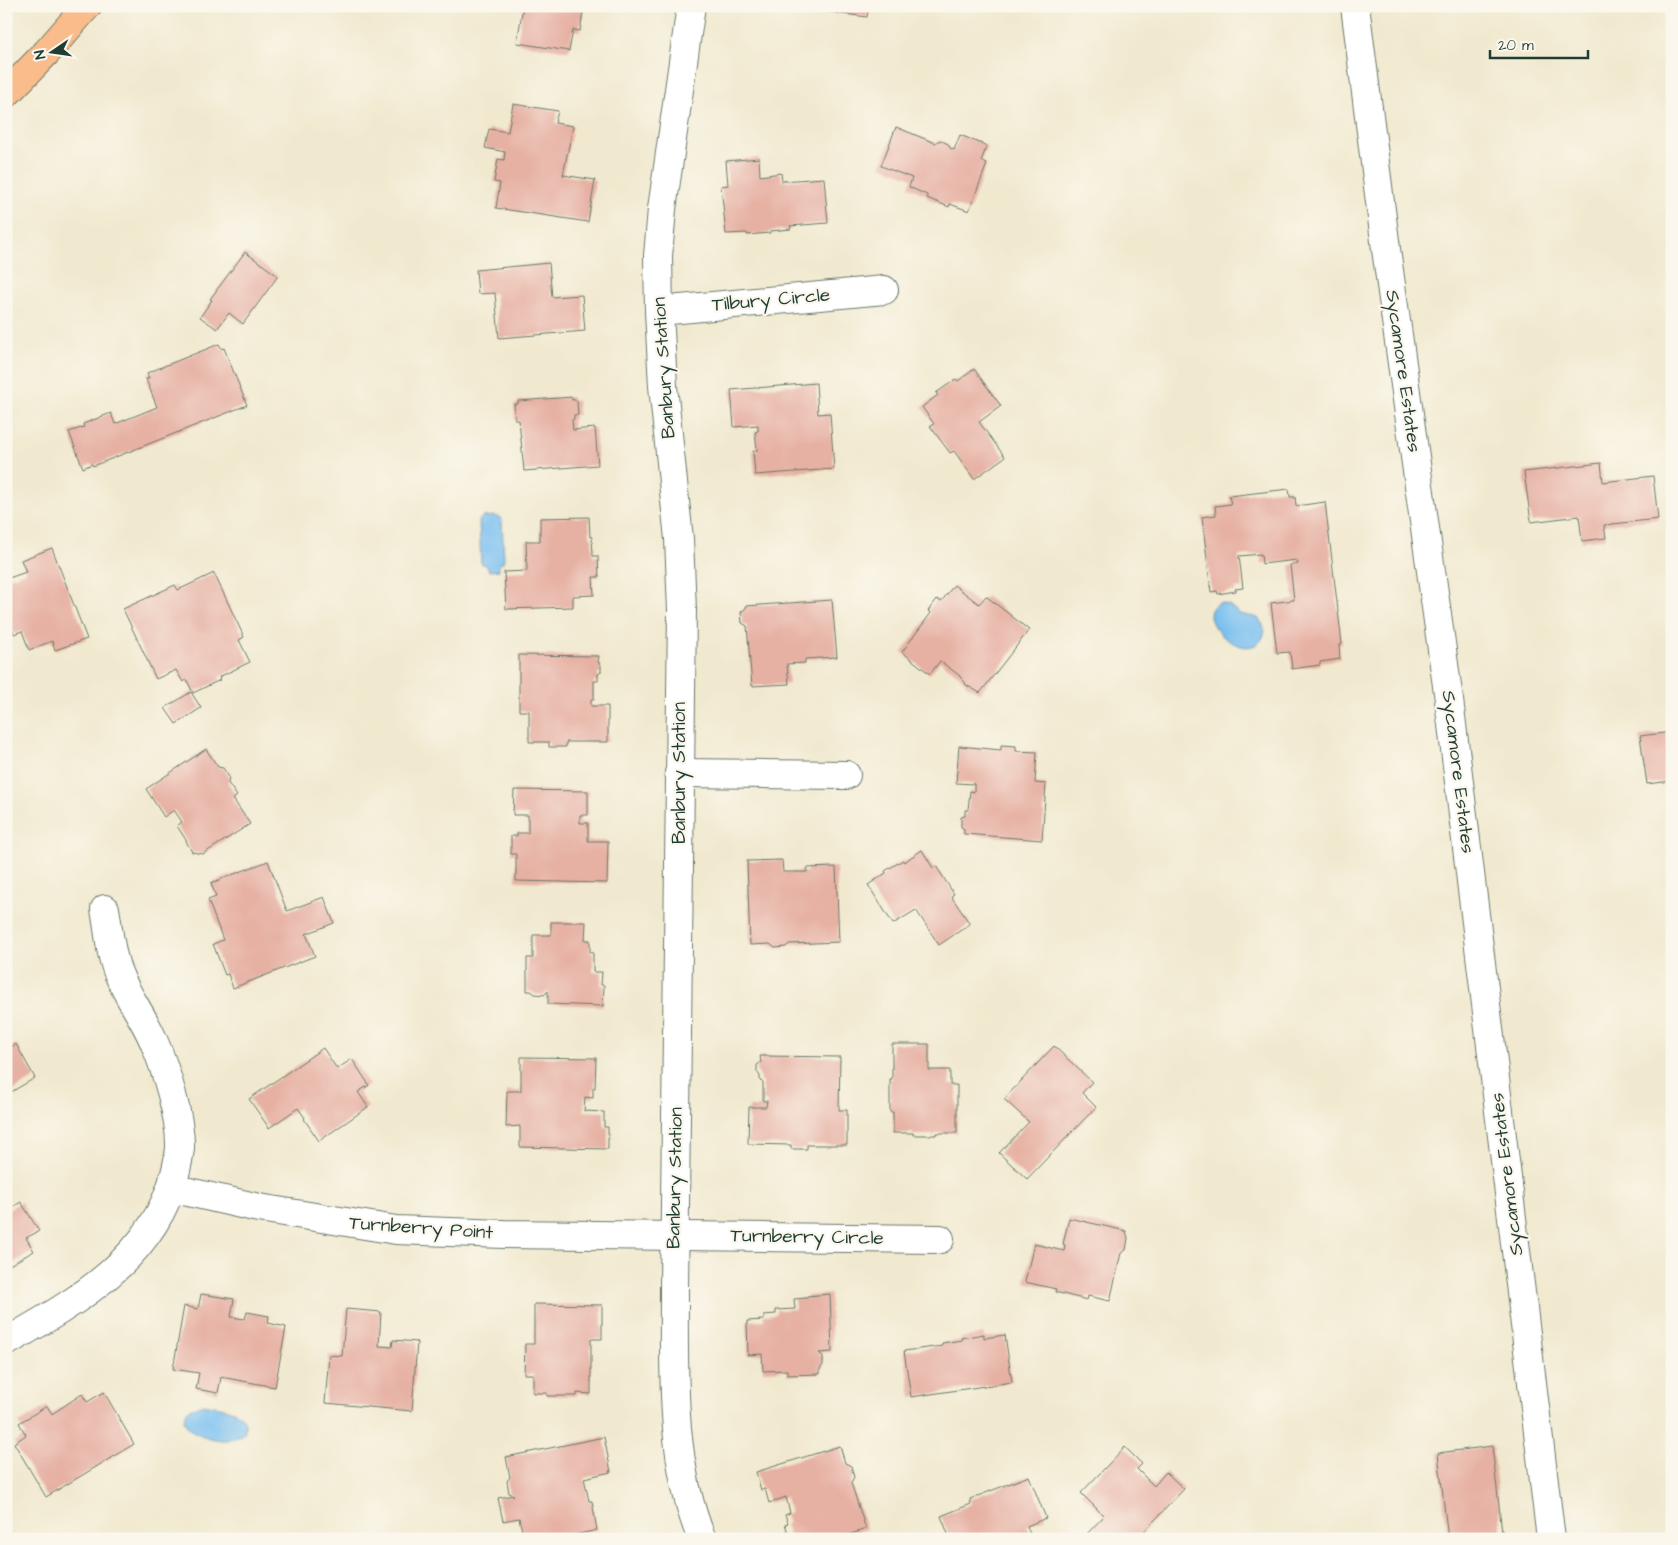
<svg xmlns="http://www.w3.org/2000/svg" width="1678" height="1545" viewBox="0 0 1678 1545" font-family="'Architects Daughter',sans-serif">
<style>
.water{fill:#79bff0;stroke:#4c7e92}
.building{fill:#e6b0a3}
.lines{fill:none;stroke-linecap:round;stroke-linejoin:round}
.minor-casing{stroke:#68796a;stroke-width:30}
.major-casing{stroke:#68796a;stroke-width:30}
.minor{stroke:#fff;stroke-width:28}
.major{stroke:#f9bc8a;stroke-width:28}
.labels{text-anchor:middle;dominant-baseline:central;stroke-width:4.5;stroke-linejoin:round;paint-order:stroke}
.street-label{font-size:19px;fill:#1f3d34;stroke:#fbf7ec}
</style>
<rect width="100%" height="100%" fill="#fbf7ec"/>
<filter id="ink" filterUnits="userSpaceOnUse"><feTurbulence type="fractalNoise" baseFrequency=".02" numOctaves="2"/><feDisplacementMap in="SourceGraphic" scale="10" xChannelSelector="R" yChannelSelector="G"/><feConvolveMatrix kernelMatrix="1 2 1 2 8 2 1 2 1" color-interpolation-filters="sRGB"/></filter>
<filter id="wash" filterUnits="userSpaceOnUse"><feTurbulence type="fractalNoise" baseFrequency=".0096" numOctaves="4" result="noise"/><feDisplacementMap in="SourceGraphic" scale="20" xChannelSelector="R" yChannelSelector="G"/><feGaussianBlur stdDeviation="1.12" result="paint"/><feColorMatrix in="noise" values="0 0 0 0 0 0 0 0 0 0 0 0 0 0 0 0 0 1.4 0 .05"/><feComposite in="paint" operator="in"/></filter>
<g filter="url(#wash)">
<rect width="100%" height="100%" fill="#f1e9cf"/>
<g class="water">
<path d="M495 516 501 518 502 523 504 558 503 562 499 565V570L489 571 487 566 481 563 479 521 482 517Z"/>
<path d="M1220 603 1229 605 1240 614 1258 618C1263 624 1267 631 1262 639 1245 666 1187 615 1220 603Z"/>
<path d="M203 1404C218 1407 252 1409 244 1433 239 1436 232 1439 226 1440 214 1441 175 1431 186 1412 189 1407 198 1407 203 1404Z"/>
</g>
<g id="blocks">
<g class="building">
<path d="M523 6H584L580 31 573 30 569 51 517 43Z"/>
<path d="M793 6H869L867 17 793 7Z"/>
<path d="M513 104 558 111 555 123 573 126 563 175 595 180 588 222 496 208 500 183 494 182 498 159 504 160 505 152 485 148 489 129 508 132Z"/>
<path d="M896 127 935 143 940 140 948 144 950 148 954 150 960 135 987 146 981 161 987 164 969 211 950 204 949 207 927 198V195L909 187 912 178 881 166Z"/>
<path d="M759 158 760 176 781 173 782 181 824 178 828 223 790 226 791 229 770 231V233L747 235V233L726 234 721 186 728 185 726 161Z"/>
<path d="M245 252 278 276 243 324 229 313 217 329 200 317 212 300 210 299Z"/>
<path d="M549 263 552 297 582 295 585 331 499 338 495 293 478 294 476 270Z"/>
<path d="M219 344 222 349 224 348 247 405 93 466 92 464 83 468 69 432 84 427 83 424 111 413 115 424 157 407 146 379 149 378 147 373Z"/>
<path d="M974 369 1001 406 979 422 1005 457 974 479 954 451 950 453 930 426 934 424 922 407 938 395 936 393 956 379 958 381Z"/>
<path d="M816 383 818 414 830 413 834 469 755 475 753 451H757L755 432 758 431V425L734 427 731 390Z"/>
<path d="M572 397V400H577L578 415H574V419L572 420 573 430 595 428 598 465 524 471 519 420H515L514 404H518V401Z"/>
<path d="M1601 463 1603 482 1653 476 1658 519 1604 525 1606 538 1582 541 1579 516 1531 522 1524 472Z"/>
<path d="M1289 489 1290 497H1295L1296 506 1325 502 1342 644 1339 645 1340 659 1320 662V665L1292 669 1290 652 1277 653 1271 603 1294 600 1290 565 1298 564 1297 560 1262 564 1261 554 1239 556 1243 588 1235 589 1236 591 1218 594 1217 591 1211 592 1202 517 1216 515 1215 506 1231 504 1229 496Z"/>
<path d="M589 517 590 537H592L593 556H598L599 577H593L594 595 573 596V607L506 609 504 572 527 571 526 541H540V518Z"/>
<path d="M52 548 87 639 55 650 52 641 29 650 22 631 14 634 6 612V579L26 572 21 560Z"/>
<path d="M214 573 244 637 239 640 250 662 219 677 220 680 193 693 187 680 183 682 176 670 156 679 123 609 175 585 178 590Z"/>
<path d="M954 585 979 604 986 596 1029 630 980 693 966 685 965 682 960 677V676L940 661 930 674 902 652 931 613 928 611 937 599 941 602Z"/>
<path d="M832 600 837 657 805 659V663L787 664 789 684 752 686 747 626 742 623 741 612 746 608V606Z"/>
<path d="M519 655 599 656 598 662 601 665V672L598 674V681H594V699H591V706H608V742H566V747H549V742H529V711H519Z"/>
<path d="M191 692 201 708 176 724 165 708Z"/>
<path d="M1672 732V781L1647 784 1640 736Z"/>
<path d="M1001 745 1016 746V751L1037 752 1035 783 1046 784 1042 840 964 834V829L961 827V817L965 816V810H968L970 791 974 792V784L956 783 959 746 1001 750Z"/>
<path d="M206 749 218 767 223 768 229 777 228 783 237 796 233 799 250 824 203 854 192 852 187 843 186 840 177 826 182 822 174 810 164 817 146 789Z"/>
<path d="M514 790 588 791V815H580V823H588V841H608L607 883 516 881V854H511V836H517V833H528V815H513Z"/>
<path d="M922 850 933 868 936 866 954 894 951 896 970 924 939 945 916 910 893 924 868 885 886 873 885 871 903 860 904 862Z"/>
<path d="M782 860 783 872H807V868L836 867 839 942 789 944 786 947 775 948 770 944 750 945 747 861Z"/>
<path d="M268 861 287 911 324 897 334 923 306 934 315 956 233 988 228 974 225 975 213 944 223 940 208 900 216 897 211 883Z"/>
<path d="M551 922H586L585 940H590V952H593V972H602L601 985H604L603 1006 548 1004V991L544 995 535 994 531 991H527V958H533V935H551Z"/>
<path d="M16 1044 35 1078 6 1095V1050Z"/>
<path d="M892 1044H929V1070H950V1085H957V1133H936V1135H913V1133H893V1112H890V1079H892Z"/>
<path d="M1054 1046 1092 1082 1082 1093 1096 1107 1027 1179 999 1153 1029 1122 1004 1099Z"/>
<path d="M323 1048 337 1069 352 1059 369 1085 358 1092 368 1107 319 1141 304 1119 305 1118 298 1108 269 1128 249 1099Z"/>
<path d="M760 1056 840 1057 839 1110H847V1145H807V1149H791V1145L748 1144 749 1107H766L767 1101H763V1082L760 1081V1076L757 1072V1065L761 1062Z"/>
<path d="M521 1057 596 1058 595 1088H593V1098L585 1097 584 1111 604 1112V1127H608V1149L520 1147V1126L506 1127 507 1091H521Z"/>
<path d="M21 1202 39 1231 26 1238 34 1251 6 1267V1211Z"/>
<path d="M1069 1218 1126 1231 1128 1238 1126 1250 1121 1253 1110 1301 1088 1296 1087 1300 1055 1292 1056 1289 1025 1282 1034 1244 1064 1251 1065 1245 1063 1244Z"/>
<path d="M201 1294 234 1299 231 1317 245 1319 247 1312 269 1316 268 1323 286 1327 275 1387 221 1377 218 1393 196 1389 199 1373 173 1369 184 1306 198 1309Z"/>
<path d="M830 1294 832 1352 819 1353 823 1356V1365L820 1369V1374L787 1375V1370L763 1371 762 1354 748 1355 747 1321 764 1320V1315L776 1314V1310L795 1309 794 1299 807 1298V1296Z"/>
<path d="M534 1304 602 1305V1339H591V1394L577 1393V1396H547V1393H533V1374H524L525 1344H534Z"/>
<path d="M346 1309 381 1312 379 1346 392 1347 393 1340 417 1342 412 1411 325 1403 329 1355 342 1356Z"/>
<path d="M984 1334V1338L1005 1335 1012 1382 911 1397 904 1351 942 1346V1343L962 1340 961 1338Z"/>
<path d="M104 1392 134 1444 46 1497 14 1443 26 1435 19 1423 47 1406 52 1414 82 1394 87 1402Z"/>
<path d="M604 1437 611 1472 584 1478 589 1501H592L597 1530 557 1539H524L519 1518 503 1521 498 1498 514 1495 509 1493 507 1481 510 1477 506 1457Z"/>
<path d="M840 1446 845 1463 851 1466 854 1477 851 1483 866 1529 836 1539H790L785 1524 788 1523 785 1515 790 1513 786 1497 769 1503 765 1489 761 1490 756 1472Z"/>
<path d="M1492 1446 1502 1532 1448 1539 1438 1453Z"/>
<path d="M1125 1447 1142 1464 1137 1469 1154 1486 1166 1472 1184 1489 1137 1539H1082L1104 1516 1081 1493Z"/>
<path d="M1029 1476 1046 1518 1027 1526 1031 1537 1026 1539H1007L1006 1535 997 1539H950L941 1516 971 1504 970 1499Z"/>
</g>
</g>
</g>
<g filter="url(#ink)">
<use href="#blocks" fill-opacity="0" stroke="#68796a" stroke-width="1"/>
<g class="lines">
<defs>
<g id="minor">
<path d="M691 6 662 209 658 256 659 311 663 386 679 539 682 610 674 1288C674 1369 670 1463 702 1539"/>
<path d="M1355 6 1386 249 1449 700 1551 1539"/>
<path d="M659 311 884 290"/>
<path d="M679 773 846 775"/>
<path d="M171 1188 259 1208 396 1230 504 1234 940 1239"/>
<path d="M6 1342C76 1302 154 1258 175 1174 177 1166 179 1157 180 1148 181 1119 166 1069 154 1042 145 1019 128 998 119 975 110 955 109 931 105 909"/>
</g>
<path id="major" d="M6 94 47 52 87 6"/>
</defs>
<use href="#minor" class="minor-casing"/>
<use href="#major" class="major-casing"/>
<use href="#minor" class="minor"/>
<use href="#major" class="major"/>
</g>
</g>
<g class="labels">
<g class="street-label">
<text transform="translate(771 300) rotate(-5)">Tilbury Circle</text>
<text transform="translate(664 368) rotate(-94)">Banbury Station</text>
<text transform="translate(1403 371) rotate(82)">Sycamore Estates</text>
<text transform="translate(1458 772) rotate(83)">Sycamore Estates</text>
<text transform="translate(679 773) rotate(-90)">Banbury Station</text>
<text transform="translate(1507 1174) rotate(-97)">Sycamore Estates</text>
<text transform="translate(675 1178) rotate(-89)">Banbury Station</text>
<text transform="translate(421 1228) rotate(4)">Turnberry Point</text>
<text transform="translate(807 1237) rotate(1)">Turnberry Circle</text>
</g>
</g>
<rect width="1678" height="1545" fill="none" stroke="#fbf7ec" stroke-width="25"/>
<g transform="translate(52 52) rotate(257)" stroke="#fbf7ec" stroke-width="4" paint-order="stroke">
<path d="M0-4L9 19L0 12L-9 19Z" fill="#1f3d34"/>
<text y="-8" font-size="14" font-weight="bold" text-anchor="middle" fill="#1f3d34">N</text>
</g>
<path d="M1490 50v8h98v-8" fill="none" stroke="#1f3d34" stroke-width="2.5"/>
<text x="1498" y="50" font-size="15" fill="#1f3d34" stroke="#fbf7ec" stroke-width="4" paint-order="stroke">20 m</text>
</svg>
